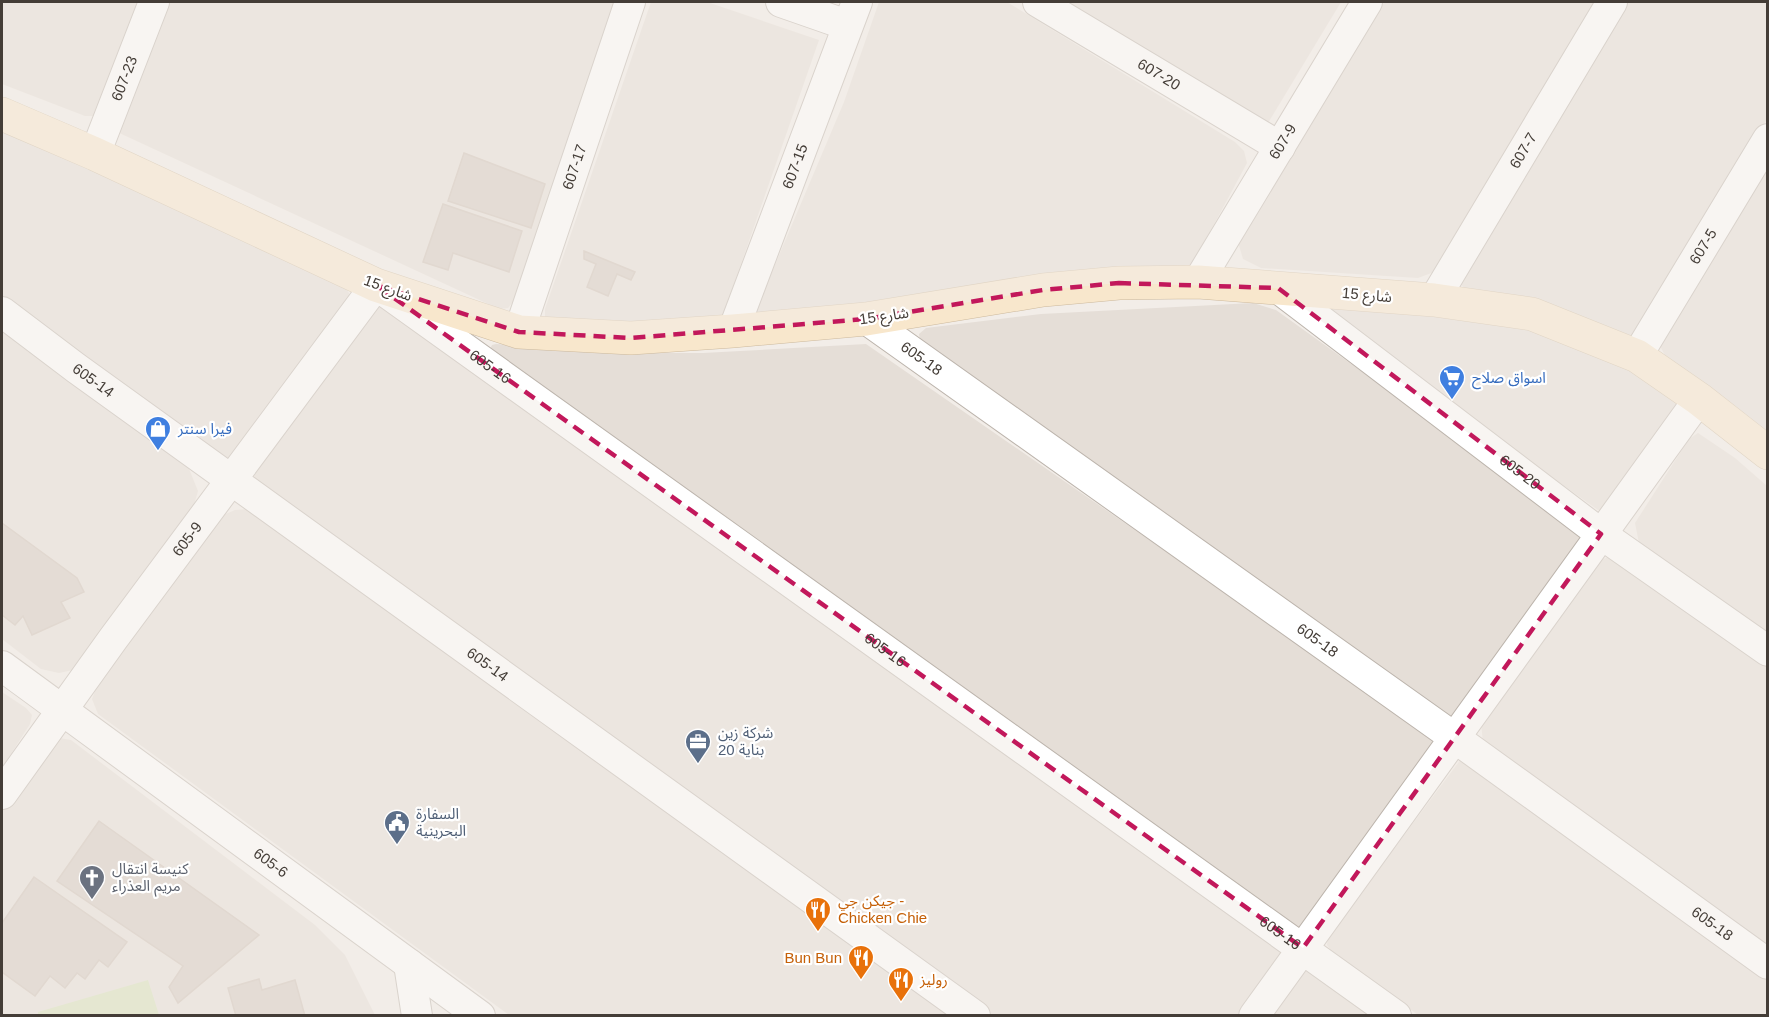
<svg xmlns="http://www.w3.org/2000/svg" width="1769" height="1017" font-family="Helvetica,'Noto Sans Arabic',sans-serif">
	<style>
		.residential { fill: #e5ded7 }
		.green { fill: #d4e1b6 }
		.building { fill: #d2c8bf; stroke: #ccbeb3; stroke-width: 1.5 }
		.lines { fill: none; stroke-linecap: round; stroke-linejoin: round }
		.street-casing { stroke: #bcb4ac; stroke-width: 32 }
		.secondary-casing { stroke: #ccb99d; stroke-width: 34 }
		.street { stroke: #fff; stroke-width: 30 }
		.secondary { stroke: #f8e7cc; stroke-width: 33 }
		.marked { fill: none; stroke: #c2185b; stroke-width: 4.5; stroke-dasharray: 12 8; stroke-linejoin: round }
		.labels { text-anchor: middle; stroke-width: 4.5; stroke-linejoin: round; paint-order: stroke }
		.street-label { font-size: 15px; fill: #443d37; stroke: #fff }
		.shop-label { font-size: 15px; fill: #366cbe; stroke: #fff; text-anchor: start }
		.service-label { font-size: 15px; fill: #4e5e75; stroke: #fff; text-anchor: start }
		.worship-label { font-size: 15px; fill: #5b616d; stroke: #fff; text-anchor: start }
		.food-label { font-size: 15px; fill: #c56008; stroke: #fff; text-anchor: start }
	</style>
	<rect width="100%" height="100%" fill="#f2ede8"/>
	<g class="residential">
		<polygon points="2,2 143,2 96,116 85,116 2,84"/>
		<polygon points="168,2 617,2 516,298 508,308 499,309 115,131"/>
		<polygon points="651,2 707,2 819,40 724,313 720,320 714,322 551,322 545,317 545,309"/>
		<polygon points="879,2 1007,2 1235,142 1244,151 1247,163 1190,269 1076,273 768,316 755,312 844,102"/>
		<polygon points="1064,2 1341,2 1268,123"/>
		<polygon points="1384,2 1595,2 1434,272 1418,278 1261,268 1243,259 1238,242"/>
		<polygon points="1621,2 1767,2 1767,119 1638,335 1633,336 1465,289 1456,279"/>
		<polygon points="2,131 330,275 342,283 349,293 348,304 231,459 222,457 2,299"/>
		<polygon points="1767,167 1767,440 1666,357 1660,346"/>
		<polygon points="1253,303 1276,310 1584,531 1588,539 1450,719 920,341 919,334 926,328 1041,314"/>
		<polygon points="383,304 1285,949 1248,1015 993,1015 267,490 257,482 252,472 372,307"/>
		<polygon points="1329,305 1514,322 1630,367 1680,400 1606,509 1598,510 1332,320"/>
		<polygon points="2,328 187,464 198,491 194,505 79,663 73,670 59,673 41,669 2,639"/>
		<polygon points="496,344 639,353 703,353 866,344 1427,732 1433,741 1432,753 1299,929 490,349 492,345"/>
		<polygon points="1698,433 1735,458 1767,486 1767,637 1639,543 1635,523 1689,439"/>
		<polygon points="249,509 952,1015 509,1015 98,714 92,699 97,686 221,516 235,510"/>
		<polygon points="1608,557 1619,561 1767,667 1767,953 1483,743 1481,722 1601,560"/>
		<polygon points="2,692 26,708 32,715 30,724 2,768"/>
		<polygon points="59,738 71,740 315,925 345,955 375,1015 2,1016 2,810 47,746"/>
		<polygon points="1461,759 1767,977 1767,1015 1418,1015 1332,952 1327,945 1328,937"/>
		<polygon points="1313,970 1383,1016 1269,1016 1303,972"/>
	</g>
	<polygon class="green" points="148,980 159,1015 38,1015 38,1012"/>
	<g class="building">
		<polygon points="464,153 545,184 531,228 448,201"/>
		<polygon points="443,204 522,231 509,272 453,253 448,270 423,262"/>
		<polygon points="584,251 635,272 631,280 617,274 608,296 587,287 596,264 584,259"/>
		<polygon points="2,523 77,578 84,592 61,602 70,618 32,635 23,616 15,625 2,615"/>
		<polygon points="99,821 259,935 178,1003 169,987 183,966 57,881"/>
		<polygon points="34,877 127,942 108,967 99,960 85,979 77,973 65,988 50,976 35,996 2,972 2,923"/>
		<polygon points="259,979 262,990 295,980 305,1016 236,1016 228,988"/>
	</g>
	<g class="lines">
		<defs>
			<g id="street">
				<polyline points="781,2 847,25"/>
				<path id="s1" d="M1038,2L1280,147"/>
				<path id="s2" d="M95,154L154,2"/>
				<path id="s3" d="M1198,282L1367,2"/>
				<path id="s4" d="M1278,288L1601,534L1768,651"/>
				<path id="s5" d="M1434,300L1612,2"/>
				<path id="s6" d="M2,312L76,368L975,1016"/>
				<path id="s7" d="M866,319L1455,738L1768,964"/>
				<path id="s8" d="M733,331L857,2"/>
				<path id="s9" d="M519,332L630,2"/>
				<path id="s10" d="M1637,356L1768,139"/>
				<path id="s11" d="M2,666L480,1016"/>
				<path id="s12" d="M2,794L113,639L376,285L1396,1016"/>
				<polyline points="409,964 417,1016"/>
				<polyline points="1254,1016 1699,399"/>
			</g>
			<polyline id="secondary" points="2,114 95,154 376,285 519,332 631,338 733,331 866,319 1043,290 1119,283 1198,282 1434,300 1532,314 1637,356 1699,399 1768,453"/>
		</defs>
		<use href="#street" class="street-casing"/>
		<use href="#secondary" class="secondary-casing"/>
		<use href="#street" class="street"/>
		<use href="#secondary" class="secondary"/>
	</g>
	<path d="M0 0H1769V1017H0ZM1119,283L1278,288L1601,534L1303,948L376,285L519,332L631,338L866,319L1043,290Z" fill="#f2ede8" fill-opacity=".55" fill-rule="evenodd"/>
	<path class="marked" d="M1119,283L1278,288L1601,534L1303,948L376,285L519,332L631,338L866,319L1043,290Z"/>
	<defs>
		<symbol id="supermarket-pin" viewBox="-11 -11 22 30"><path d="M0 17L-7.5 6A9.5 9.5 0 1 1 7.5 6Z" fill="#3f7fe0" stroke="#fff"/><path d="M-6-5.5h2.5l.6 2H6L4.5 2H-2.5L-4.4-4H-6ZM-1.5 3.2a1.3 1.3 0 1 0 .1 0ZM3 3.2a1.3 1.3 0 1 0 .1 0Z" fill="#fff"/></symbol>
		<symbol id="shop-pin" viewBox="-11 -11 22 30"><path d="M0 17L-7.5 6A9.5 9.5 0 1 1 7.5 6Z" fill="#3f7fe0" stroke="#fff"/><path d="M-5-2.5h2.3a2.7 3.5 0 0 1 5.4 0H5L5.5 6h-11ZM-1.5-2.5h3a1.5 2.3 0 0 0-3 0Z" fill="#fff"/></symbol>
		<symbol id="office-pin" viewBox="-11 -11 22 30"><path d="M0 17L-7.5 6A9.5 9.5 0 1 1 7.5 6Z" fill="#5c6f8a" stroke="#fff"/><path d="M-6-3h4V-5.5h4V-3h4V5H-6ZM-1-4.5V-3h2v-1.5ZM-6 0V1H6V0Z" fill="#fff"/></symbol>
		<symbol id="civic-pin" viewBox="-11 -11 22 30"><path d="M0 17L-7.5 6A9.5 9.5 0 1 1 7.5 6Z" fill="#5c6f8a" stroke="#fff"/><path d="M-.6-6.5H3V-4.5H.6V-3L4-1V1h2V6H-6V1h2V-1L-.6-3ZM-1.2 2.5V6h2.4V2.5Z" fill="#fff"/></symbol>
		<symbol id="church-pin" viewBox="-11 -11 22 30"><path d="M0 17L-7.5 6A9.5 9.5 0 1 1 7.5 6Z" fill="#6b7280" stroke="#fff"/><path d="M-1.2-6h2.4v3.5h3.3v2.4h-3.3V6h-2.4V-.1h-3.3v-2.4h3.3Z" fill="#fff"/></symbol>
		<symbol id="restaurant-pin" viewBox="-11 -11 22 30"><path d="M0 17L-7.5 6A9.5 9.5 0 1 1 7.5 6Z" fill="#e8710a" stroke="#fff"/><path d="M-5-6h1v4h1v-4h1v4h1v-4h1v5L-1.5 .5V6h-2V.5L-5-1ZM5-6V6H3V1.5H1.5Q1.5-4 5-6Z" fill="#fff"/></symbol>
	</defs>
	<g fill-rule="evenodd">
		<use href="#supermarket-pin" x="1437" y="363" width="30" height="40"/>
		<use href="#shop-pin" x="143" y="414" width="30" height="40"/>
		<use href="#office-pin" x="683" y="727" width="30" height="40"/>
		<use href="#civic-pin" x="382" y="808" width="30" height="40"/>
		<use href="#church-pin" x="77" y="863" width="30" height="40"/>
		<use href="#restaurant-pin" x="803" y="895" width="30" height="40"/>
		<use href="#restaurant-pin" x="846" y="943" width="30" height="40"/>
		<use href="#restaurant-pin" x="886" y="965" width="30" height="40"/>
	</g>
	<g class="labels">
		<g class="street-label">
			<text dy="5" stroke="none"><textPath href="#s1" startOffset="141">607-20</textPath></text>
			<text dy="5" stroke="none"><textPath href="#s2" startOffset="81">607-23</textPath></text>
			<text dy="5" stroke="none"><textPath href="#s3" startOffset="164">607-9</textPath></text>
			<text dy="5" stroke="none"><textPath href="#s5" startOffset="174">607-7</textPath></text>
			<text dy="5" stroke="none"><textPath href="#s8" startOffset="176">607-15</textPath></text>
			<text dy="5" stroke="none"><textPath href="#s9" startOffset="174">607-17</textPath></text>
			<text dy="5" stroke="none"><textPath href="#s10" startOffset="128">607-5</textPath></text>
			<text transform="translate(388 288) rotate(20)" y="5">شارع 15</text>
			<text transform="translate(1367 295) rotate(5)" y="5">شارع 15</text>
			<text transform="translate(884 316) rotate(-8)" y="5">شارع 15</text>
			<text dy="5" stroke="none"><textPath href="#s7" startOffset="68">605-18</textPath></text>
			<text dy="5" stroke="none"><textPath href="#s12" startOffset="772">605-16</textPath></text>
			<text dy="5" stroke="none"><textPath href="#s6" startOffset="114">605-14</textPath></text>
			<text dy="5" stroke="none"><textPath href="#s4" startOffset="304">605-20</textPath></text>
			<text dy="5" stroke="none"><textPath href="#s12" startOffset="315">605-9</textPath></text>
			<text dy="5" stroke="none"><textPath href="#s7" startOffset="554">605-18</textPath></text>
			<text dy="5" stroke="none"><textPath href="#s12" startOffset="1258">605-16</textPath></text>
			<text dy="5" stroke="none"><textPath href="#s6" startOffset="600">605-14</textPath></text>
			<text dy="5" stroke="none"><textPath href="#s11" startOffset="333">605-6</textPath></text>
			<text dy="5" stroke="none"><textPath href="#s7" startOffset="1040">605-18</textPath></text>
			<text dy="5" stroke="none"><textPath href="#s12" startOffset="1744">605-16</textPath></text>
		</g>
		<g class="shop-label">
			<text x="1472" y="383">اسواق صلاح</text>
			<text x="178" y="434">فيرا سنتر</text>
		</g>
		<g class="service-label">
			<text x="718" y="738">شركة زين<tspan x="718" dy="17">بناية 20</tspan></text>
			<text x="416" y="819">السفارة<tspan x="416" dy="17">البحرينية</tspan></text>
		</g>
		<g class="worship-label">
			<text x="112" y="874">كنيسة انتقال<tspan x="112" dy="17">مريم العذراء</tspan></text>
		</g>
		<g class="food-label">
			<text x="838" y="906">جيكن جي -<tspan x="838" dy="17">Chicken Chie</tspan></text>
			<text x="842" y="963" text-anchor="end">Bun Bun</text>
			<text x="920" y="985">روليز</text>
		</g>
	</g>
	<rect width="1769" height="1017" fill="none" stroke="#443d37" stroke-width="6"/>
</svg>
